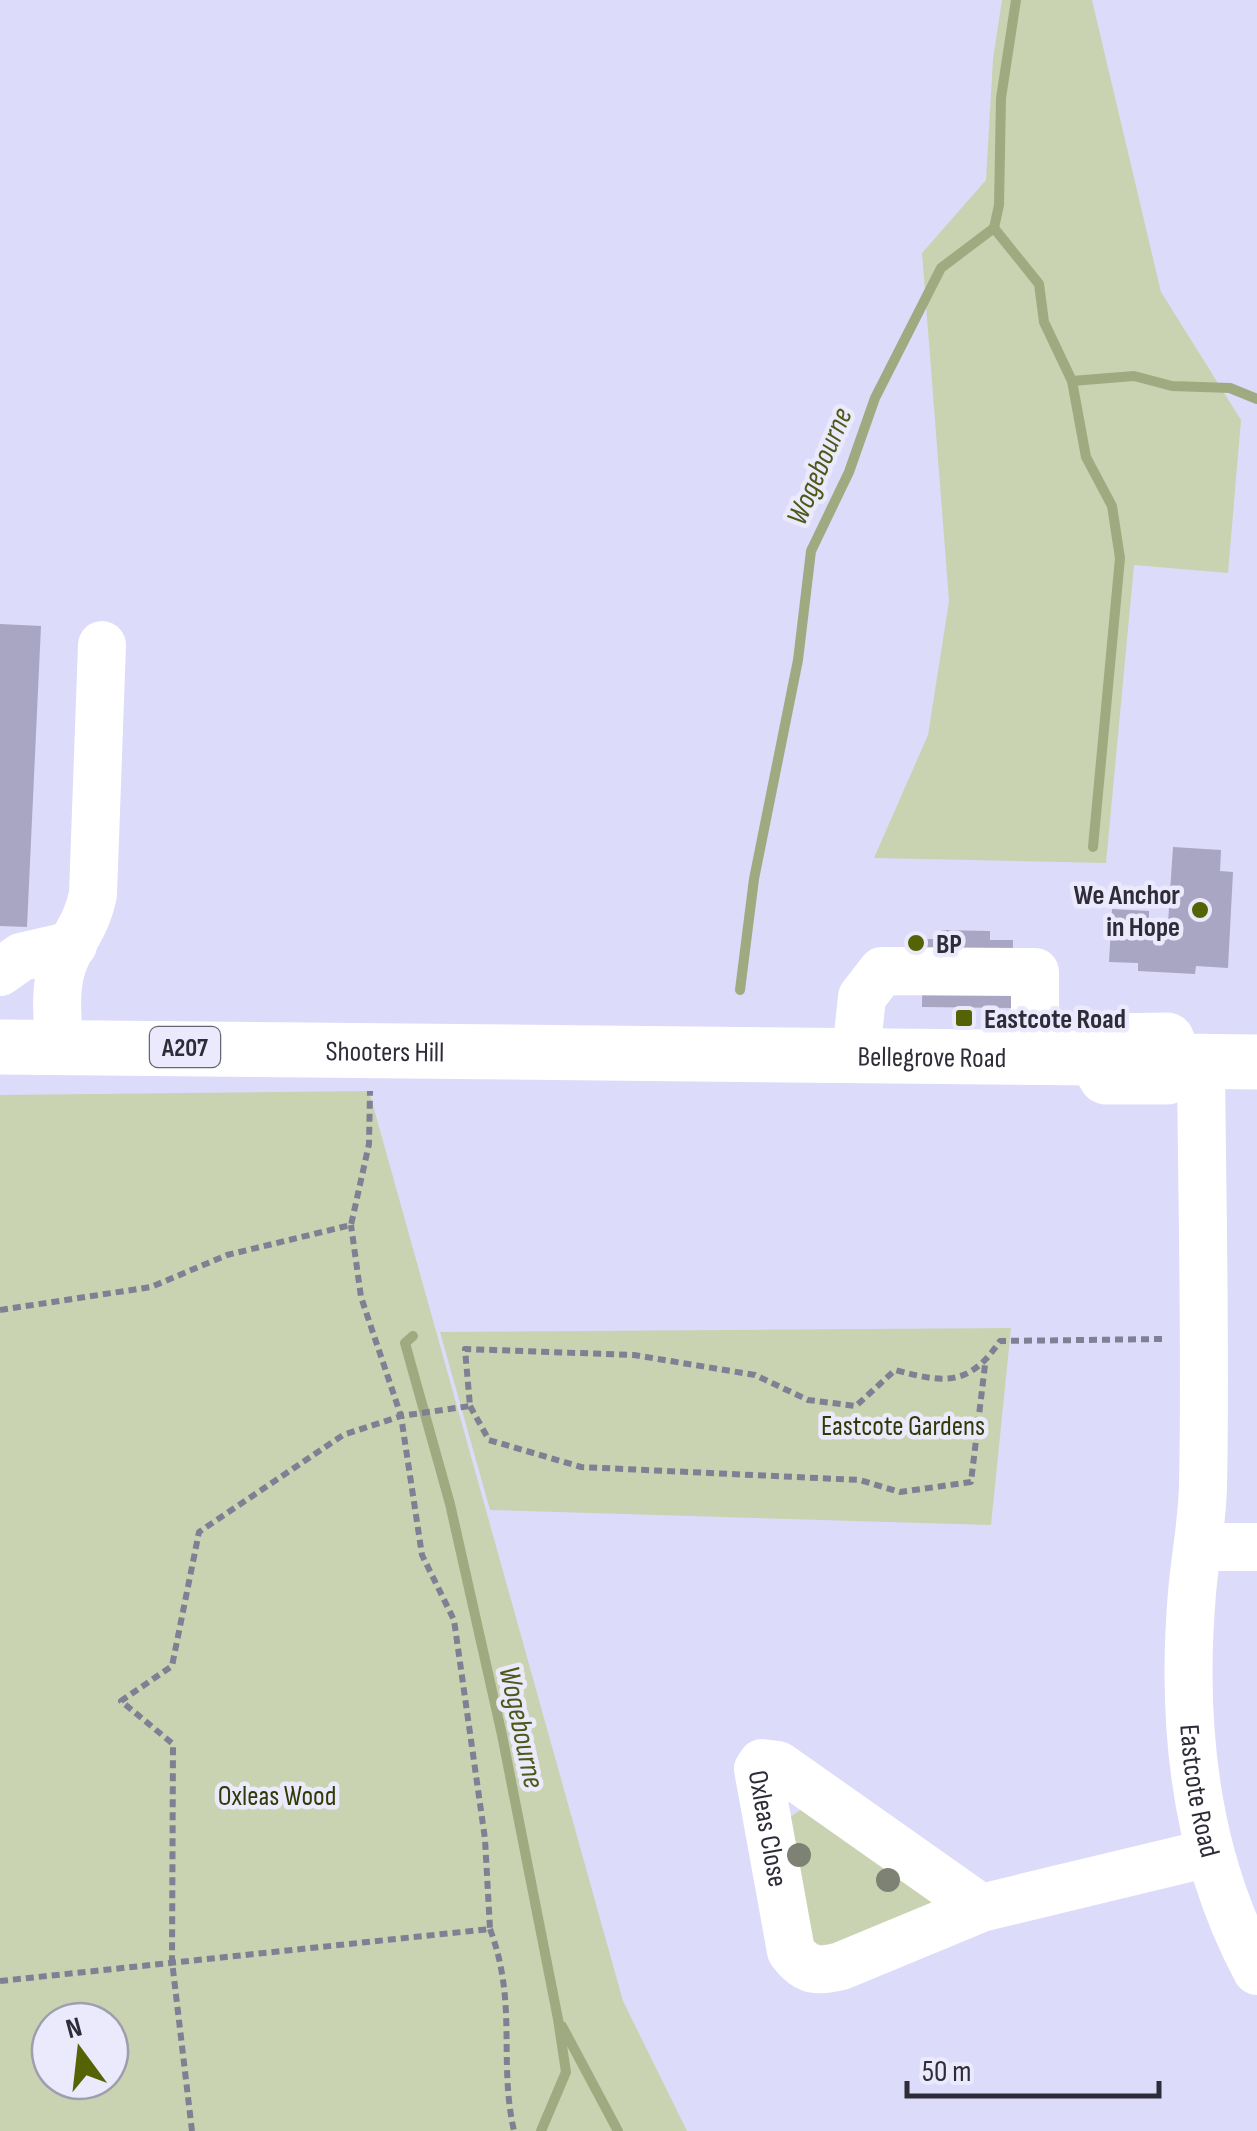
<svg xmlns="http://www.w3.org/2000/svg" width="1257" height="2131" font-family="'Sofia Sans Condensed',sans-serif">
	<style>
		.green { fill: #cad3b1; fill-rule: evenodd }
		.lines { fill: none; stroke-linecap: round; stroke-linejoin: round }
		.stream { stroke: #a0aa81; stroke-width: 10 }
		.building { fill: #a9a6c3 }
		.path { stroke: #817f93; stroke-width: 6; stroke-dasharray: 8 5; stroke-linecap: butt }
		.minor { stroke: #fff; stroke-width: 48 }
		.major { stroke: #fff; stroke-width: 55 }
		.tree { fill: #7e8274 }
		.poi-dot { fill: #556205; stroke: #ebe9fc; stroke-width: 4 }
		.labels { text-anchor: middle; stroke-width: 9; stroke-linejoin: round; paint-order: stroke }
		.shield { fill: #ebe9fc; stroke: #676573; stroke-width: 2.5 }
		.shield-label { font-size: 25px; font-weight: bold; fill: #2e2c38 }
		.poi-label { font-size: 28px; font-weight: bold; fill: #2e2c38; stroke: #ebe9fc; text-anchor: start }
		.street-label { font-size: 28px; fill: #2e2c38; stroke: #ebe9fc }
		.park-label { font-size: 28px; fill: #313906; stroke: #ebe9fc }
		.water-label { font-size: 30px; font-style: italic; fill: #4e5919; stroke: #ebe9fc }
	</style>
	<rect width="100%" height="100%" fill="#dddbfa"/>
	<g class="green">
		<polygon points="1002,0 1092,0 1161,292 1241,420 1228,573 1134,565 1106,863 874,858 928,735 949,601 922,253 986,180 993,59"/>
		<path d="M369,1091L623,2001L687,2131H0V1095ZM50,2021H110V2081H50Z"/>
		<polygon points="1011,1328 991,1525 490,1510 440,1332"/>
		<polygon points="805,1807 951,1906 829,1949 808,1939 787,1819"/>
	</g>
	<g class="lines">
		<g class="stream">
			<polyline points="994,228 1039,284 1044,322 1072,381 1086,457 1112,506 1120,558 1093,847"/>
			<polyline points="1072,381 1134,376 1172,386 1230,388 1257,399"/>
			<polyline points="740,990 754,879 798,660 811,551 849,472 875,398 941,268 994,228 999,205 1001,98 1016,0"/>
			<polyline points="413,1336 405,1343 450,1504 502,1735 558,2019 566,2072 541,2131"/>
			<polyline points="562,2026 618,2131"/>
		</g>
	</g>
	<g class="building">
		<polygon points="0,624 41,626 27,927 0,926"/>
		<polygon points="1173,847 1221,850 1220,871 1233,872 1228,968 1196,966 1195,974 1138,971 1138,963 1109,962 1112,909 1149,911 1149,921 1168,923"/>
		<polygon points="941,930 990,931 990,940 1013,940 1012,1008 922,1007 923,939 941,939"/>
	</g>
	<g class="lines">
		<g class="path">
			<polyline points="0,1310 151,1287 227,1255 351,1225 369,1144 370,1091"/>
			<polyline points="470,1406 489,1440 581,1467 860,1480 900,1492 971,1482 985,1365"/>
			<path d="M490,1929C518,2004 498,2060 514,2131"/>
			<polyline points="0,1981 490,1929 485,1839 454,1620 422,1555 401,1416 361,1297 351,1225"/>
			<path d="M192,2131L172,1961L173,1744L121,1701L172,1666L199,1532L343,1435L401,1416L470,1406L465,1349L634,1355L755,1375L808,1400L856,1406L895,1370C944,1383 969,1387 1000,1341L1164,1339"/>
		</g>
		<g class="minor">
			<polyline points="0,972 21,957 73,945"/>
			<path d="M59,1047C58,1020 54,992 62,967C71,938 86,929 93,894L102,645"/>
			<polyline points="856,1054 862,997 882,971 1035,972 1035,1058"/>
			<path id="s1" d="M1201,1060C1202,1203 1206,1345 1203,1487C1202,1523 1195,1558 1192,1593C1181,1722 1195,1856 1257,1971"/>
			<polyline points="1198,1547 1257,1547"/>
			<path id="s2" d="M981,1908L778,1765L762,1763L758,1769L791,1951C806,1972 818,1972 841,1966L981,1908L1209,1853"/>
		</g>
		<g class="major">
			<polygon points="1167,1040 1175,1061 1167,1077 1106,1077 1095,1058 1106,1041"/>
			<path id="s3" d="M0,1047L1095,1058"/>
			<polyline points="1175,1061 1257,1062"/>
		</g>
	</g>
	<g class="tree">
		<circle cx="799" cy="1855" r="12"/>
		<circle cx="888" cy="1880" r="12"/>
	</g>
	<g class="poi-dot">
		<circle cx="1200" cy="910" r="10"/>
		<circle cx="916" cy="943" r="10"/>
		<rect x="954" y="1008" width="20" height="20" rx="5"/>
	</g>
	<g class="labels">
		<rect class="shield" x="150" y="1027" width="70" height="40" rx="8"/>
		<g class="shield-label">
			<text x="185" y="1056">A207</text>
		</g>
		<g class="poi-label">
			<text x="1180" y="904" text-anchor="end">We Anchor<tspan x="1180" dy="32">in Hope</tspan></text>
			<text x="936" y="953">BP</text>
			<text x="984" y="1028">Eastcote Road</text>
		</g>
		<g class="street-label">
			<text dy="10" stroke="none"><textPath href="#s3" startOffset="385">Shooters Hill</textPath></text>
			<text dy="10" stroke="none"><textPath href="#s3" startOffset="932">Bellegrove Road</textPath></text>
			<text dy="10" stroke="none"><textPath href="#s1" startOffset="732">Eastcote Road</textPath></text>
			<text dy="10" stroke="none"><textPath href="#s2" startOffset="332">Oxleas Close</textPath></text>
		</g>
		<g class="park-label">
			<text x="903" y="1435">Eastcote Gardens</text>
			<text x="277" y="1805">Oxleas Wood</text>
		</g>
		<g class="water-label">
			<text transform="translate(819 466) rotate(-67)" y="10">Wogebourne</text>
			<text transform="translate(522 1727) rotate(78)" y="10">Wogebourne</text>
		</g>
	</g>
	<g transform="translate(80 2051) rotate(345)"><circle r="48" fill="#ebe9fc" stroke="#9f9dae" stroke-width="2.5"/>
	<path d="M0-8L18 38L0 25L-18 38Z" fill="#556205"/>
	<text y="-15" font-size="28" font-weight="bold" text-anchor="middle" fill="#2e2c38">N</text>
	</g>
	<path d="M907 2081v15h252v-15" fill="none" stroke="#2e2c38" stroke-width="5"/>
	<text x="922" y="2081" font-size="30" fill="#2e2c38" stroke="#ebe9fc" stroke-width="8" paint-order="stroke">50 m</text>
</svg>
